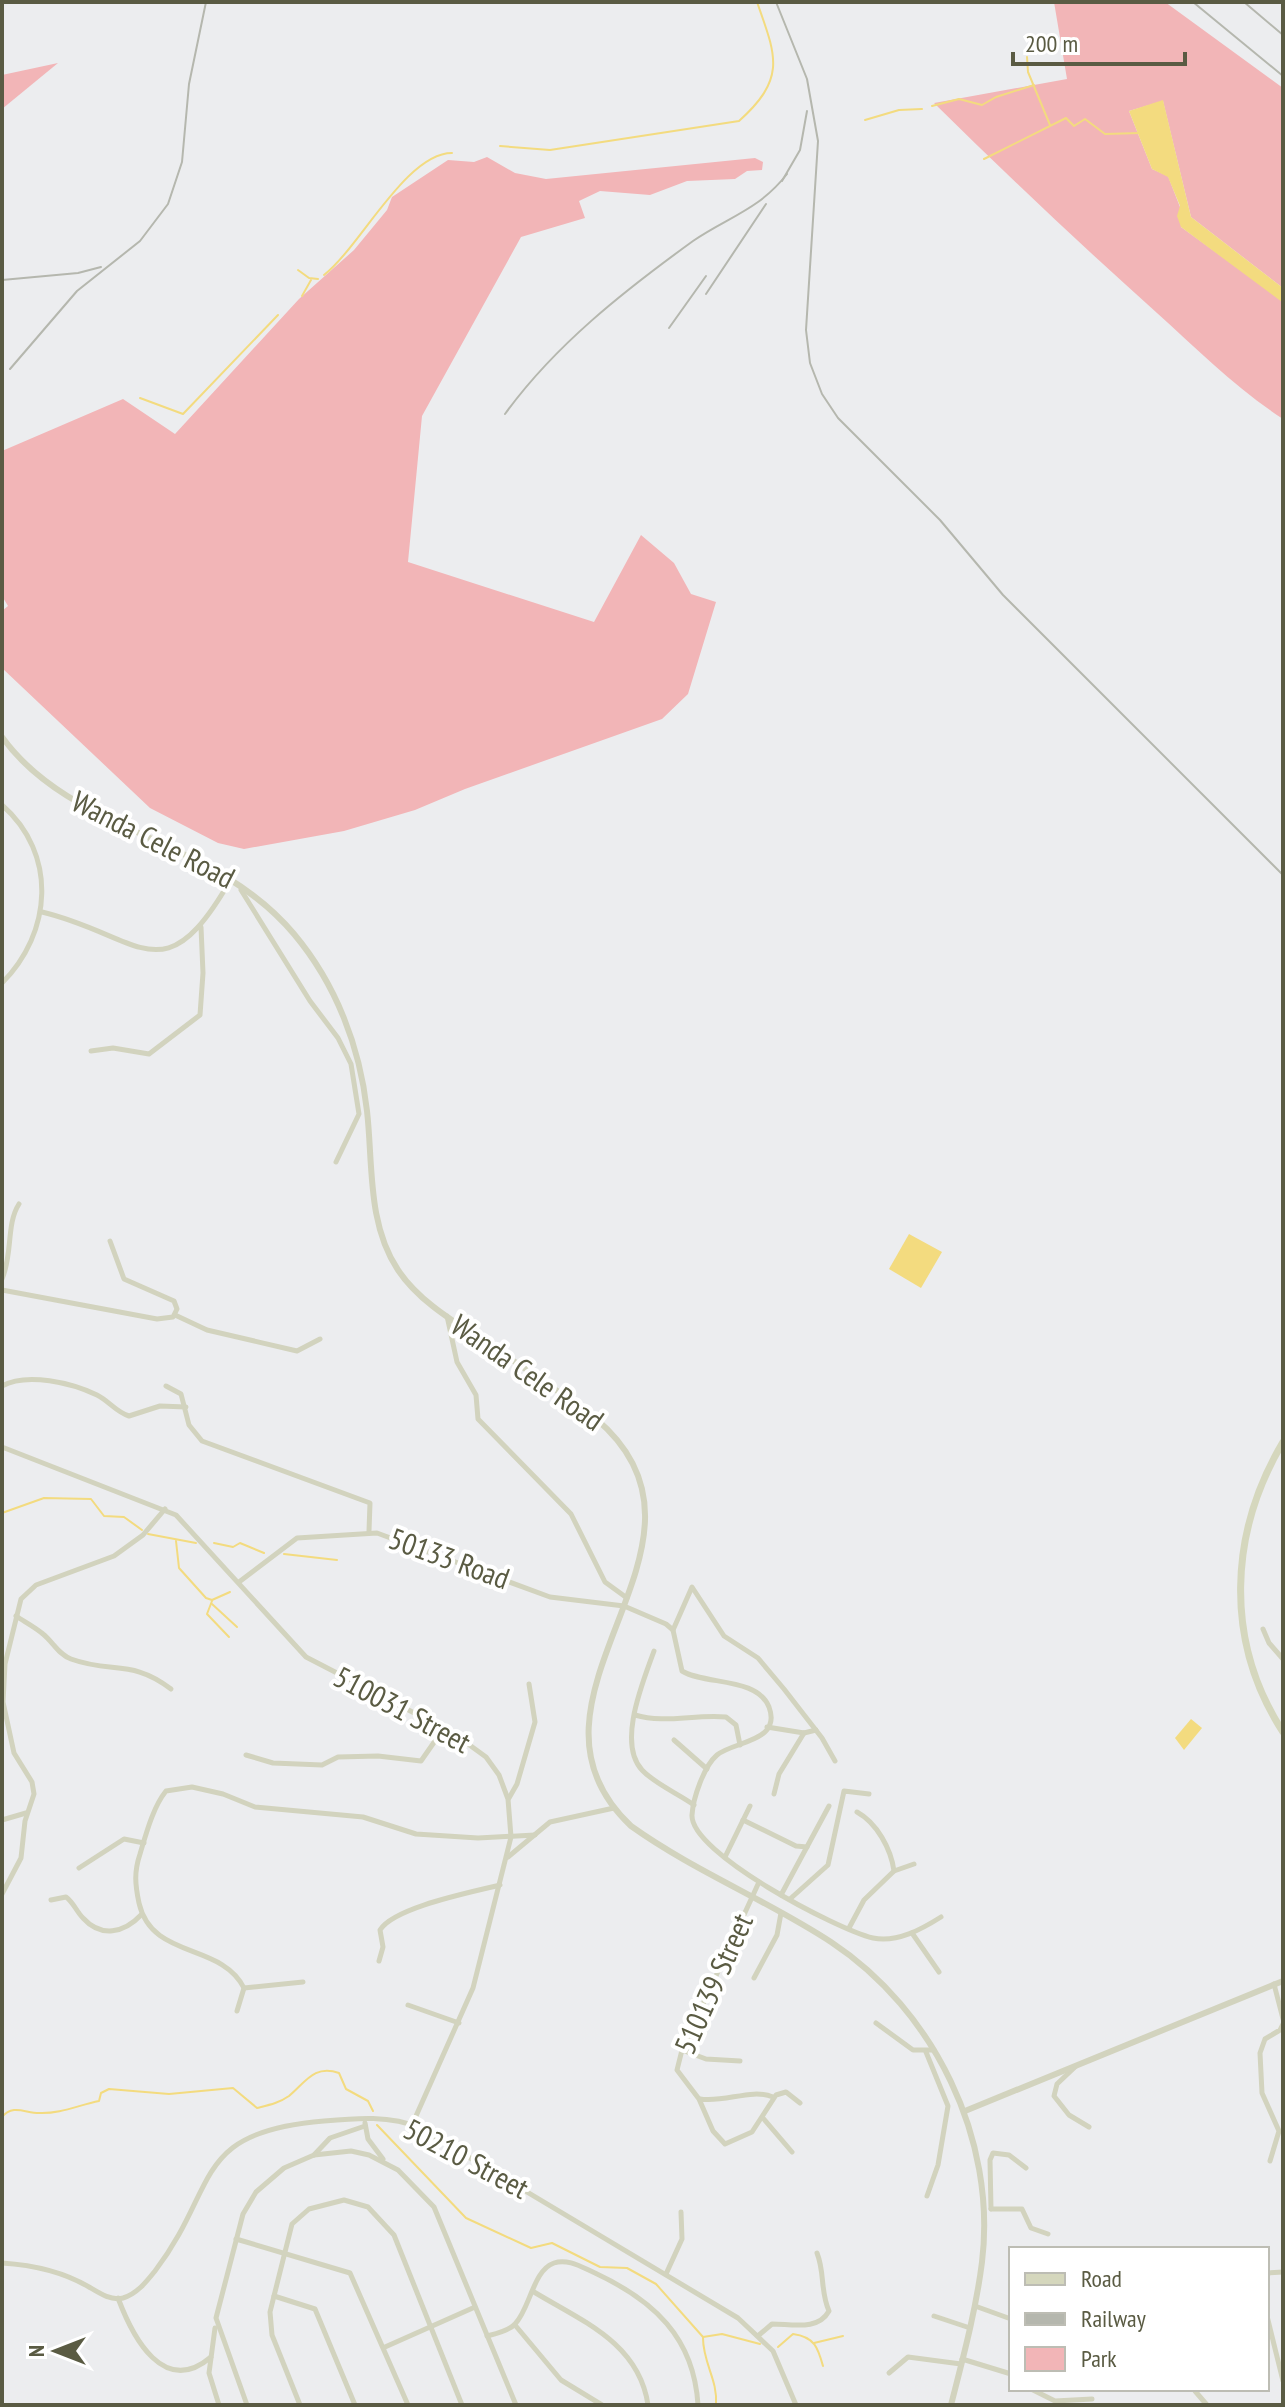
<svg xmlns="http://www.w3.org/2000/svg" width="1285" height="2407" font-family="'PT Sans Narrow',sans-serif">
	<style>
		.green { fill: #f2b5b7 }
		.water { fill: #f3db7f }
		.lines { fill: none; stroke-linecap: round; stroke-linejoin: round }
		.stream { stroke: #f3db7f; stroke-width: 2 }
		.minor { stroke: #d2d3be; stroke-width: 5 }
		.tertiary { stroke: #d2d3be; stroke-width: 6 }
		.secondary { stroke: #d5d7bd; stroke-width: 7 }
		.rail { stroke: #b5b7ae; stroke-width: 2 }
		.labels { text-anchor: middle; stroke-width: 8; stroke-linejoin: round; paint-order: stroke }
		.street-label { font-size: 30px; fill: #5a5b43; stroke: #fff }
	</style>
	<rect width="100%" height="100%" fill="#ecedef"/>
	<g class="green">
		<path d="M1054,2H1165L1283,88V288L1191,217L1163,101L1129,111L1152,169L1168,176L1180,207L1181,227L1283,301V419C1237,389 1198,350 1157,313C1081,245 1007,175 934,103L1067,79Z"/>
		<polygon points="58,63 2,109 2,75"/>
		<polygon points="487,157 515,173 546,179 755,158 763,162 762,170 747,171 735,179 687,181 650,195 600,191 579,201 585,218 521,237 422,416 408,562 594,622 641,535 674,563 691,594 716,602 688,694 662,719 465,789 415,810 344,831 244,849 218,843 150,808 2,668 2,611 8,606 2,596 2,451 123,399 175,434 299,299 354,250 387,210 392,197 448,160 474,162"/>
	</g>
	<g class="water">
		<polygon points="1163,100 1191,217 1283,288 1282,302 1181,227 1177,216 1180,206 1168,177 1152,169 1129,111"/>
		<polygon points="909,1234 942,1252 921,1288 889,1269"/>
		<polygon points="1191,1719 1202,1728 1184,1750 1175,1738"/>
	</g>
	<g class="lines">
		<g class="stream">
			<polyline points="1027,57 1028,72 1050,125"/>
			<polyline points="932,106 959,99 982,105 996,97 1034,85"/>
			<polyline points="865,120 899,110 922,109"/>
			<path d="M500,146L550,150L739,121C787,78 776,56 757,2"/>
			<polyline points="984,159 1066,118 1074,126 1085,119 1105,134 1140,133"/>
			<polyline points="298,270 309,278 318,279"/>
			<path d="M324,275C360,247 406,153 452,153"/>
			<polyline points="302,296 311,280"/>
			<polyline points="140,398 183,414 278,315"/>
			<polyline points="2,1513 44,1498 91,1499 104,1516 124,1517 142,1530"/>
			<polyline points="148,1534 196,1543"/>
			<polyline points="176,1541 179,1568 206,1598 212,1600 230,1592"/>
			<polyline points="214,1543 233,1547 240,1543 264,1553"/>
			<polyline points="284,1554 337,1560"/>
			<polyline points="212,1601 207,1614 229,1637"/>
			<polyline points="212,1604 237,1627"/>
			<path d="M2,2117C13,2104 25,2113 39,2113C60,2114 79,2105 99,2101L101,2093L109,2089L169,2094L233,2088L257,2108C269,2105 279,2103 289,2096C305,2083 314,2064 339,2073L346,2089L368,2101L373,2111"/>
			<polyline points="377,2125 466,2218 531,2248 552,2243 600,2267 627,2268 656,2284 703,2337 722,2334 760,2344"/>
			<path d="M703,2338C703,2363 718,2380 716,2405"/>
			<polyline points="814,2343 843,2336"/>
			<path d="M778,2347L793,2334C815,2337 818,2348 823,2366"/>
		</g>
		<g class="minor">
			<path d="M2,805C58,854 52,933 2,983"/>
			<polyline points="241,890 310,1001 338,1038 351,1064 359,1114 336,1162"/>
			<path d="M42,912C142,936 163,998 231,879"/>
			<polyline points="91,1051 113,1048 149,1054 200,1015 203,973 201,927"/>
			<path d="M2,1279C13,1254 6,1224 19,1204"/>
			<polyline points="2,1290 157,1319 173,1317 177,1309 174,1301 124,1279 110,1241"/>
			<polyline points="175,1315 207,1330 297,1351 320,1339"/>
			<polyline points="447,1316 457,1362 476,1395 478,1419 571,1514 605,1582 627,1598"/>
			<path d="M2,1386C27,1372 72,1383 97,1395C109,1401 116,1412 129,1416L160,1406L186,1407"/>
			<polyline points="166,1386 181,1394 189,1425 202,1441 370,1503 369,1531"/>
			<polyline points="2,1447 176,1515 306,1657 453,1733 486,1757 499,1775 508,1799 511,1837 473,1988 412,2125"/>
			<path d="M239,1582L297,1538L377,1533L550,1597L624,1606L666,1624L673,1630L682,1671C705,1685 757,1677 769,1707C782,1742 734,1741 717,1755C704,1766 693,1798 692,1815C690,1853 838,1930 873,1938C897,1943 922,1929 941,1917"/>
			<path d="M16,1616C25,1622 35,1627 43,1634C53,1642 58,1654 71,1659C112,1674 132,1659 171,1689"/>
			<polyline points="1263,1629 1269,1643 1283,1659"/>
			<polyline points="673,1630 692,1587 724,1636 758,1658 784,1689 822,1738 835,1761"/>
			<path d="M654,1651C643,1682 617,1743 642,1770C655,1784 679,1794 694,1805"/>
			<path d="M635,1715C664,1724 695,1714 726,1717L736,1725L740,1745"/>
			<polyline points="767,1727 804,1733 816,1730"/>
			<polyline points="674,1740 707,1769"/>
			<polyline points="246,1755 273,1763 322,1765 338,1757 378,1756 421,1761 444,1728"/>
			<polyline points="774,1794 779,1774 804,1733"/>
			<polyline points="509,1798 517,1784 535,1722 529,1684"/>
			<polyline points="2,1820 26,1813"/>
			<polyline points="743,1820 796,1846 807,1847"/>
			<polyline points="508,1857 550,1822 614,1808"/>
			<polyline points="725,1857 750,1806"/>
			<polyline points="79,1868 124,1839 144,1843"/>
			<polyline points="894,1871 914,1864"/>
			<polyline points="759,1882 682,2050 677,2070 699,2099 713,2131 725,2144 752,2132 776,2095 786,2092 800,2103"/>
			<polyline points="2,1894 21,1858 25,1821 34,1794 32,1782 14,1753 3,1702 5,1664 21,1599 36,1585 114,1556 143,1535 165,1509"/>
			<polyline points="781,1895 829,1806"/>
			<polyline points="790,1899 828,1865 844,1791 869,1794"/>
			<path d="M51,1900L66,1897C74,1903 76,1911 83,1918C101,1938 124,1933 141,1915"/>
			<path d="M849,1928L864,1900L894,1871C891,1849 877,1823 857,1812"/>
			<polyline points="912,1933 939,1972"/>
			<path d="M379,1961L383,1947L380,1930C394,1907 473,1892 500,1885"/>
			<polyline points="754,1978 777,1935 781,1913"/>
			<path d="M303,1982L244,1988C221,1942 152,1960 139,1903C135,1884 134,1872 140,1854C146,1834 153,1807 166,1791L192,1787L223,1794L255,1807L363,1817L416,1834L478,1838L535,1835"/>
			<polyline points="1274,1984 1283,2019"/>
			<polyline points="408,2005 459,2023"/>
			<polyline points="237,2011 244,1988"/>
			<polyline points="876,2023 913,2050 934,2050"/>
			<polyline points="682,2050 706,2059 740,2061"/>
			<polyline points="926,2052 948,2106 938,2165 927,2196"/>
			<polyline points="1076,2066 1057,2084 1054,2096 1069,2115 1089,2127"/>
			<path d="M700,2099C725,2103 751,2088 773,2097"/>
			<polyline points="763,2118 792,2152"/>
			<polyline points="365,2123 368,2139 383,2159"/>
			<polyline points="314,2155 330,2138 365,2126"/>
			<polyline points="1270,2161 1279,2131 1262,2093 1260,2053 1265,2039 1280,2030 1283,2024"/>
			<polyline points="991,2209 990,2160 993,2153 1009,2155 1026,2168"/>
			<polyline points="991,2209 1022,2209 1031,2228 1048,2234"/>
			<polyline points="236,2239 350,2273 408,2405"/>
			<path d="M2,2263C33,2265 62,2271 89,2287C99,2293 111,2301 123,2298C137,2294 147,2281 155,2271C220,2186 190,2132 324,2121C356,2118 391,2115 420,2128L738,2318L773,2351L796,2405"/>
			<polyline points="1267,2273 1283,2272"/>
			<polyline points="666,2274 682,2239 681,2212"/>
			<path d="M534,2292C582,2321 639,2343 648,2405"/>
			<polyline points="274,2296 315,2309 355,2405"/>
			<path d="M118,2298C133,2338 164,2397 211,2357"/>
			<polyline points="975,2306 1011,2319"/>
			<polyline points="934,2316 970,2328"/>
			<polyline points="1267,2316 1283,2381"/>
			<polyline points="515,2325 561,2380 602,2405"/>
			<polyline points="215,2328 209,2373 219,2405"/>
			<path d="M759,2335L772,2324C792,2324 818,2331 829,2311C820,2291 825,2273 817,2253"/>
			<path d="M487,2336C495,2334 509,2331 515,2324C530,2309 533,2270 554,2263C568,2258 583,2268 595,2273C653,2300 694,2337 698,2405"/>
			<polyline points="385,2347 475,2307"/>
			<polyline points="962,2359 1011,2374"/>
			<polyline points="889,2373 908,2357 961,2364"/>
			<polyline points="1031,2389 1055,2401 1092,2399"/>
			<polyline points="1195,2391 1207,2405"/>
			<polyline points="247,2405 216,2318 243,2214 256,2192 284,2168 314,2155 351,2151 369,2155 398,2170 434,2207 516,2405"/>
			<polyline points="300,2405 272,2335 270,2312 292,2224 309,2209 344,2200 368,2207 394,2235 462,2405"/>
		</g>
		<g class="tertiary">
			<path d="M2,737C72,834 212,836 294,934C336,984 360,1047 367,1111C373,1163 367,1224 398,1270C420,1303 458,1324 491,1346C526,1369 561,1393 595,1418C746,1544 494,1697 631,1826C694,1871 767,1900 831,1942C934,2010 997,2139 982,2262C976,2310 963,2358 951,2405"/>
			<polyline points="965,2111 1283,1981"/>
		</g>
		<path class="secondary" d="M1283,1442C1229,1533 1224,1641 1283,1732"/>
		<g class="rail">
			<polyline points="776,2 807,79 818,141 806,330 810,363 822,394 838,418 940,520 1003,595 1283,875"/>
			<polyline points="1193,2 1283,76"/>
			<polyline points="1244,2 1283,35"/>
			<polyline points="782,181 800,150 807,111"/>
			<polyline points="2,280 78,273 101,267"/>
			<polyline points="706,294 766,204"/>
			<polyline points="669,328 706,276"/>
			<polyline points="10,369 77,291 140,241 168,204 182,162 189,84 206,2"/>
			<path d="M505,414C555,345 624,291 693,241C728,217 759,210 787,174"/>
		</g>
	</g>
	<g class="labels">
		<g class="street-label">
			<text transform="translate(153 840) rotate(27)" y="10">Wanda Cele Road</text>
			<text transform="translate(527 1373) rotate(35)" y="10">Wanda Cele Road</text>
			<text transform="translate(449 1559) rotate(20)" y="10">50133 Road</text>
			<text transform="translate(402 1710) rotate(28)" y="10">510031 Street</text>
			<text transform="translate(714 1984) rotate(-66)" y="10">510139 Street</text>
			<text transform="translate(466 2159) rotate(28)" y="10">50210 Street</text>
		</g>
	</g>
	<rect width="1285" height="2407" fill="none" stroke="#5a5b43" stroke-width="8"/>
	<rect x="1009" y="2247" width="260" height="144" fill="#ffffff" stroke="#bdbdb4" stroke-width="2"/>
	<rect x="1025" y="2273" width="40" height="12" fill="#d5d7bd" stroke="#bdbdb4" stroke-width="2"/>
	<text x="1081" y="2287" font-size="24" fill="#5a5b43">Road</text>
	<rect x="1025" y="2313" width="40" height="12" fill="#b5b7ae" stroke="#bdbdb4" stroke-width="2"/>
	<text x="1081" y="2327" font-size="24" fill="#5a5b43">Railway</text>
	<rect x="1025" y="2347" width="40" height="24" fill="#f2b5b7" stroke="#bdbdb4" stroke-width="2"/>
	<text x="1081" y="2367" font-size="24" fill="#5a5b43">Park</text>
	<g transform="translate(56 2351) rotate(270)" stroke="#ffffff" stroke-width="6" paint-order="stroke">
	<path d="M0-6L14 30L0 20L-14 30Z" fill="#5a5b43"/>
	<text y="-12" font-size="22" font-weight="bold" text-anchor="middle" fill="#5a5b43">N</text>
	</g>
	<path d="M1013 52v12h172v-12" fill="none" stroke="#5a5b43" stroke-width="4"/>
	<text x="1025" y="52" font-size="24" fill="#5a5b43" stroke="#ffffff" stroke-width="6" paint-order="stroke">200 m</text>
</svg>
